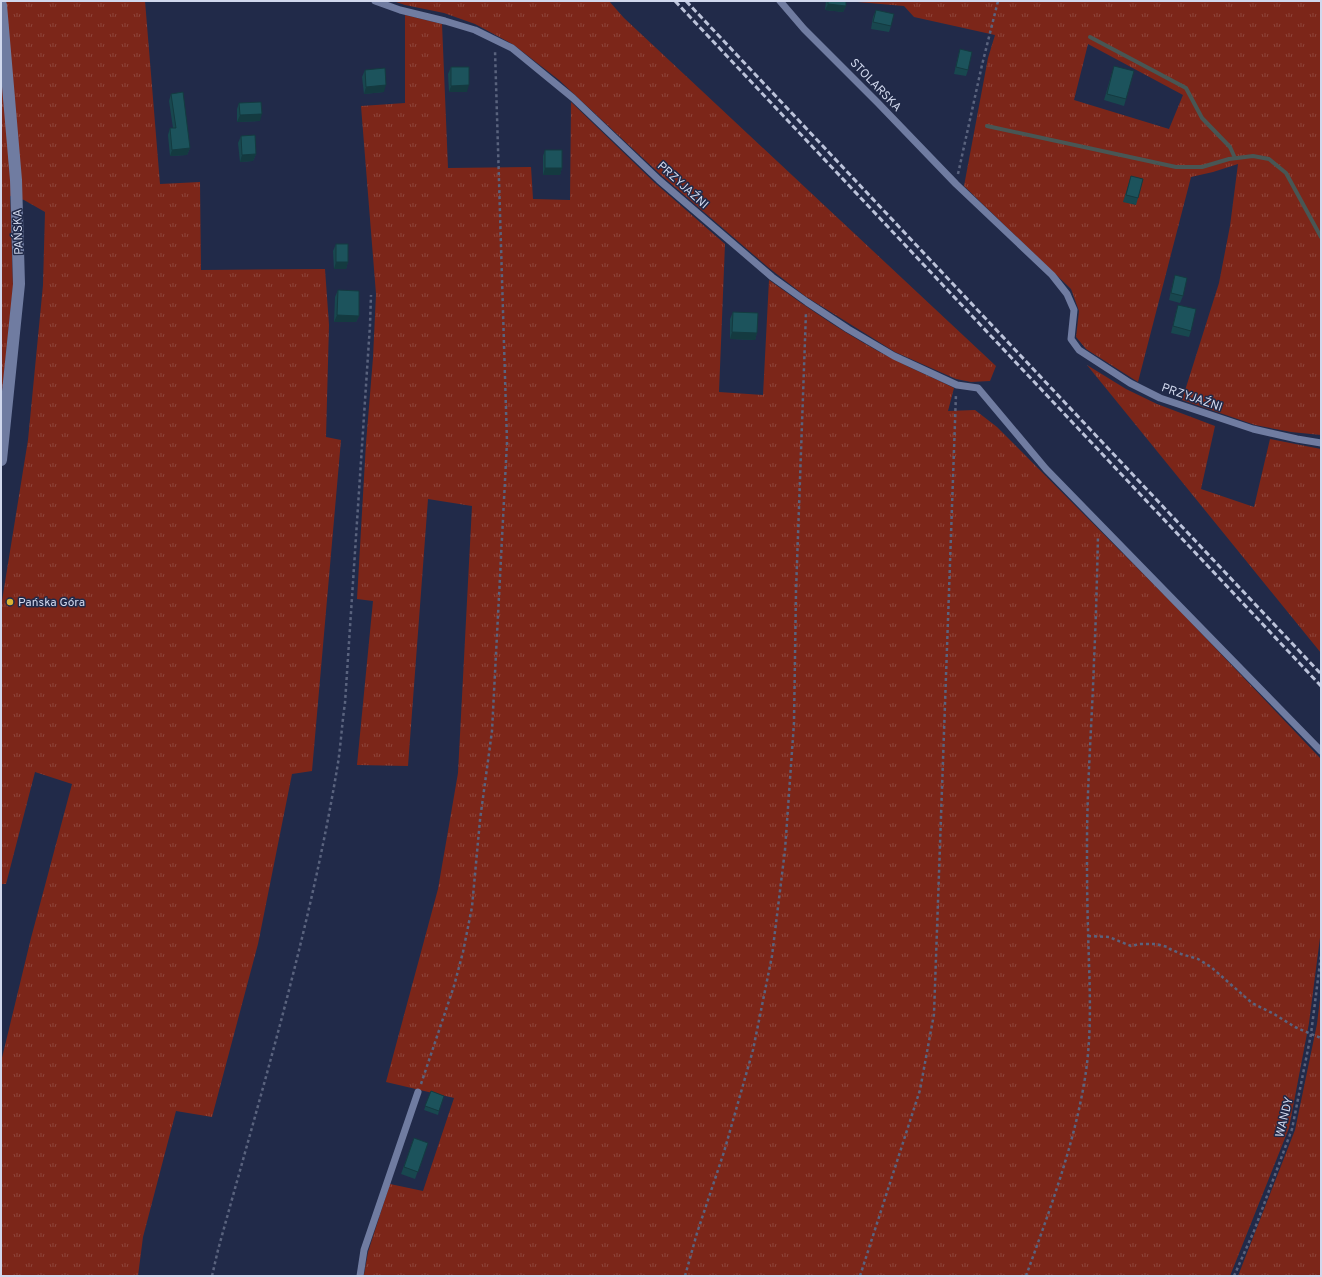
<svg xmlns="http://www.w3.org/2000/svg" width="1322" height="1277" font-family="Overpass,sans-serif">
	<style>
		.grass { fill: url(#grass-tufts); fill-rule: evenodd }
		.lines { fill: none; stroke-linecap: round; stroke-linejoin: round }
		.stream { stroke: #485654; stroke-width: 4 }
		.path { stroke: #5a637e; stroke-width: 2.5; stroke-dasharray: 3 3; stroke-linecap: butt }
		.lane { stroke: #707ca1; stroke-width: 7 }
		.street { stroke: #707ca1; stroke-width: 12 }
		.rail { stroke: #bcc3da; stroke-width: 3; stroke-dasharray: 6 3; stroke-linecap: butt }
		.wall { fill: #18474f }
		.shaded-wall { fill: #143a40 }
		.building { fill: #1c535c; stroke: #143a40 }
		.poi-dot { fill: #d9b334; stroke: #212a49; stroke-width: 1.5 }
		.labels { text-anchor: middle; stroke-width: 3; stroke-linejoin: round; paint-order: stroke }
		.street-label { font-size: 12px; fill: #d1d8ed; stroke: #212a49 }
		.poi-label { font-size: 12px; fill: #d1d8ed; stroke: #212a49; text-anchor: start }
	</style>
	<defs>
		<pattern id="grass-tufts" width="24" height="20" patternUnits="userSpaceOnUse"><rect width="24" height="20" fill="#7c2619"/><path d="M3 7l-1-3M5 7V3M7 7l1-3M15 17l-1-3M17 17v-4M19 17l1-3" fill="none" stroke="#8e453b"/></pattern>
	</defs>
	<rect width="100%" height="100%" fill="#212a49"/>
	<g class="grass">
		<polygon points="1,1 145,1 160,184 200,182 201,270 325,269 329,325 326,437 341,440 312,771 292,774 258,944 212,1117 176,1111 143,1237 138,1276 1,1276 1,1062 31,938 72,784 35,772 6,884 1,884 1,607 28,440 43,285 45,212 24,200 10,196 13,287 1,404"/>
		<polygon points="393,1 609,1 624,18 996,366 990,381 971,382 956,379 895,352 805,296 769,268 662,176 559,80 514,45 475,24 444,13 405,5"/>
		<path d="M846,1H1321V435L1291,432L1255,425L1182,400L1219,283L1230,226L1238,164L1213,172L1191,177L1138,382L1086,349L1076,337L1079,311L1071,289L964,186L988,58L995,35L914,17L904,6ZM1088,44L1183,95L1169,129L1074,100Z"/>
		<path d="M405,15L442,24L448,168L531,167L533,199L570,200L571,102L655,183L725,244L719,392L763,395L769,280C809,309 851,338 895,360C914,370 934,378 954,388L948,411L975,410L997,427L1178,609L1321,759V930L1309,1023L1289,1128L1230,1276H371L364,1275L368,1252L390,1184L423,1191L454,1098L386,1082L438,889L458,773L472,506L428,499L408,766L357,765L373,601L357,599L366,443L373,358L376,294L361,106L405,103Z"/>
		<polygon points="1087,365 1126,389 1157,404 1215,426 1201,489 1254,507 1270,439 1321,449 1321,653"/>
		<polygon points="1321,990 1321,1276 1238,1276 1295,1130 1317,1024"/>
	</g>
	<g class="lines">
		<g class="stream">
			<polyline points="1090,37 1186,88 1202,118 1230,147 1235,158"/>
			<polyline points="987,126 1176,167 1202,167 1229,159 1253,156 1269,159 1286,173 1321,237"/>
		</g>
		<g class="path">
			<polyline points="958,174 982,65 998,1"/>
			<polyline points="1088,936 1109,937 1131,946 1140,944 1156,944 1168,947 1170,949 1181,954 1198,959 1211,967 1252,1003 1274,1014 1295,1027 1311,1034 1321,1038"/>
			<polyline points="421,1084 454,986 463,952 472,907 480,820 492,731 507,442 495,50"/>
			<path d="M212,1276L218,1250C262,1089 311,928 338,763C341,743 342,723 345,703L370,325L371,295"/>
			<polyline points="685,1276 697,1233 724,1152 753,1050 772,956 785,850 794,723 796,591 806,312"/>
			<polyline points="860,1276 920,1090 934,1014 956,394"/>
			<path d="M1026,1276C1049,1212 1074,1146 1085,1078C1093,1028 1089,978 1088,928C1087,900 1087,872 1087,845C1087,783 1092,722 1094,661C1096,619 1097,578 1098,536"/>
			<polyline points="1234,1276 1254,1231 1292,1129 1311,1034 1321,955"/>
		</g>
		<g class="lane">
			<polyline points="375,1 400,10 445,21 475,30 512,48 573,98 659,180 772,277 807,302 848,329 894,356 957,385 978,388 1046,469 1321,751"/>
			<polyline points="780,1 804,29 878,103 956,184 1052,275 1067,294 1074,310 1071,339 1079,350 1130,383 1160,398 1253,429 1297,439 1321,443"/>
			<polyline points="360,1276 364,1250 418,1092"/>
		</g>
		<polyline class="street" points="1,5 16,180 19,284 1,460"/>
		<g class="rail">
			<polyline points="675,1 1321,686"/>
			<polyline points="686,1 1321,674"/>
		</g>
	</g>
	<g class="wall">
		<polygon points="826,1 846,1 846,6 843,12 825,10"/>
		<polygon points="876,10 891,26 889,32 871,29 873,17"/>
		<polygon points="960,49 968,70 966,76 954,74 958,56"/>
		<polygon points="1114,66 1126,99 1124,106 1104,100"/>
		<polygon points="451,67 467,92 449,92 448,74"/>
		<polygon points="365,70 384,92 364,94 362,77"/>
		<polygon points="171,94 190,148 187,155 170,156 168,135 170,128 173,128 169,101"/>
		<polygon points="239,103 260,121 237,122 237,109"/>
		<polygon points="241,136 256,154 253,161 240,162 238,143"/>
		<polygon points="545,150 562,168 560,175 543,175 543,156"/>
		<polygon points="1131,176 1138,198 1136,205 1123,202"/>
		<polygon points="336,244 348,262 346,269 334,269 333,251"/>
		<polygon points="1175,275 1183,296 1180,303 1169,300 1173,282"/>
		<polygon points="338,290 359,316 356,322 334,322 335,297"/>
		<polygon points="1178,305 1191,331 1189,337 1171,333 1176,312"/>
		<polygon points="733,312 757,333 755,340 730,339 730,319"/>
		<polygon points="431,1091 439,1111 438,1115 424,1110"/>
		<polygon points="414,1138 428,1143 415,1179 401,1174"/>
	</g>
	<g class="shaded-wall">
		<polygon points="828,4 846,6 843,12 825,10"/>
		<polygon points="386,85 384,92 364,94 366,87"/>
		<polygon points="469,85 467,92 449,92 451,86"/>
		<polygon points="262,114 260,121 237,122 240,115"/>
		<polygon points="190,148 187,155 170,156 172,150"/>
		<polygon points="256,154 253,161 240,162 242,155"/>
		<polygon points="545,168 562,168 560,175 543,175"/>
		<polygon points="336,262 348,262 346,269 334,269"/>
		<polygon points="337,315 359,316 356,322 334,322"/>
		<polygon points="732,332 757,333 755,340 730,339"/>
	</g>
	<g class="building">
		<polygon points="828,1 846,1 846,6 828,4"/>
		<polygon points="876,10 894,14 891,26 873,22"/>
		<polygon points="960,49 972,52 968,70 956,67"/>
		<polygon points="1114,66 1134,71 1126,99 1107,94"/>
		<polygon points="451,67 469,67 469,85 451,86"/>
		<polygon points="385,68 386,85 366,87 365,70"/>
		<polygon points="183,92 190,148 172,150 170,128 176,128 171,94"/>
		<polygon points="261,102 262,114 240,115 239,103"/>
		<polygon points="255,135 256,154 242,155 241,136"/>
		<rect x="545" y="150" width="17" height="18"/>
		<polygon points="1131,176 1143,179 1138,198 1126,195"/>
		<rect x="336" y="244" width="12" height="18"/>
		<polygon points="1175,275 1187,278 1183,296 1171,293"/>
		<polygon points="338,290 359,291 359,316 337,315"/>
		<polygon points="1178,305 1196,309 1191,331 1173,326"/>
		<polygon points="733,312 758,313 757,333 732,332"/>
		<polygon points="431,1091 444,1096 439,1111 425,1106"/>
		<polygon points="414,1138 428,1143 418,1172 404,1167"/>
	</g>
	<circle class="poi-dot" cx="10" cy="602" r="4"/>
	<g class="labels">
		<g class="street-label">
			<text transform="translate(876 85) rotate(46)" y="4">STOLARSKA</text>
			<text transform="translate(683 185) rotate(42)" y="4">PRZYJAŹNI</text>
			<text transform="translate(18 232) rotate(-92)" y="4">PAŃSKA</text>
			<text transform="translate(1192 397) rotate(19)" y="4">PRZYJAŹNI</text>
			<text transform="translate(1284 1117) rotate(-76)" y="4">WANDY</text>
		</g>
		<g class="poi-label">
			<text x="18" y="606">Pańska Góra</text>
		</g>
	</g>
	<rect width="1322" height="1277" fill="none" stroke="#d1d8ed" stroke-width="4"/>
</svg>
